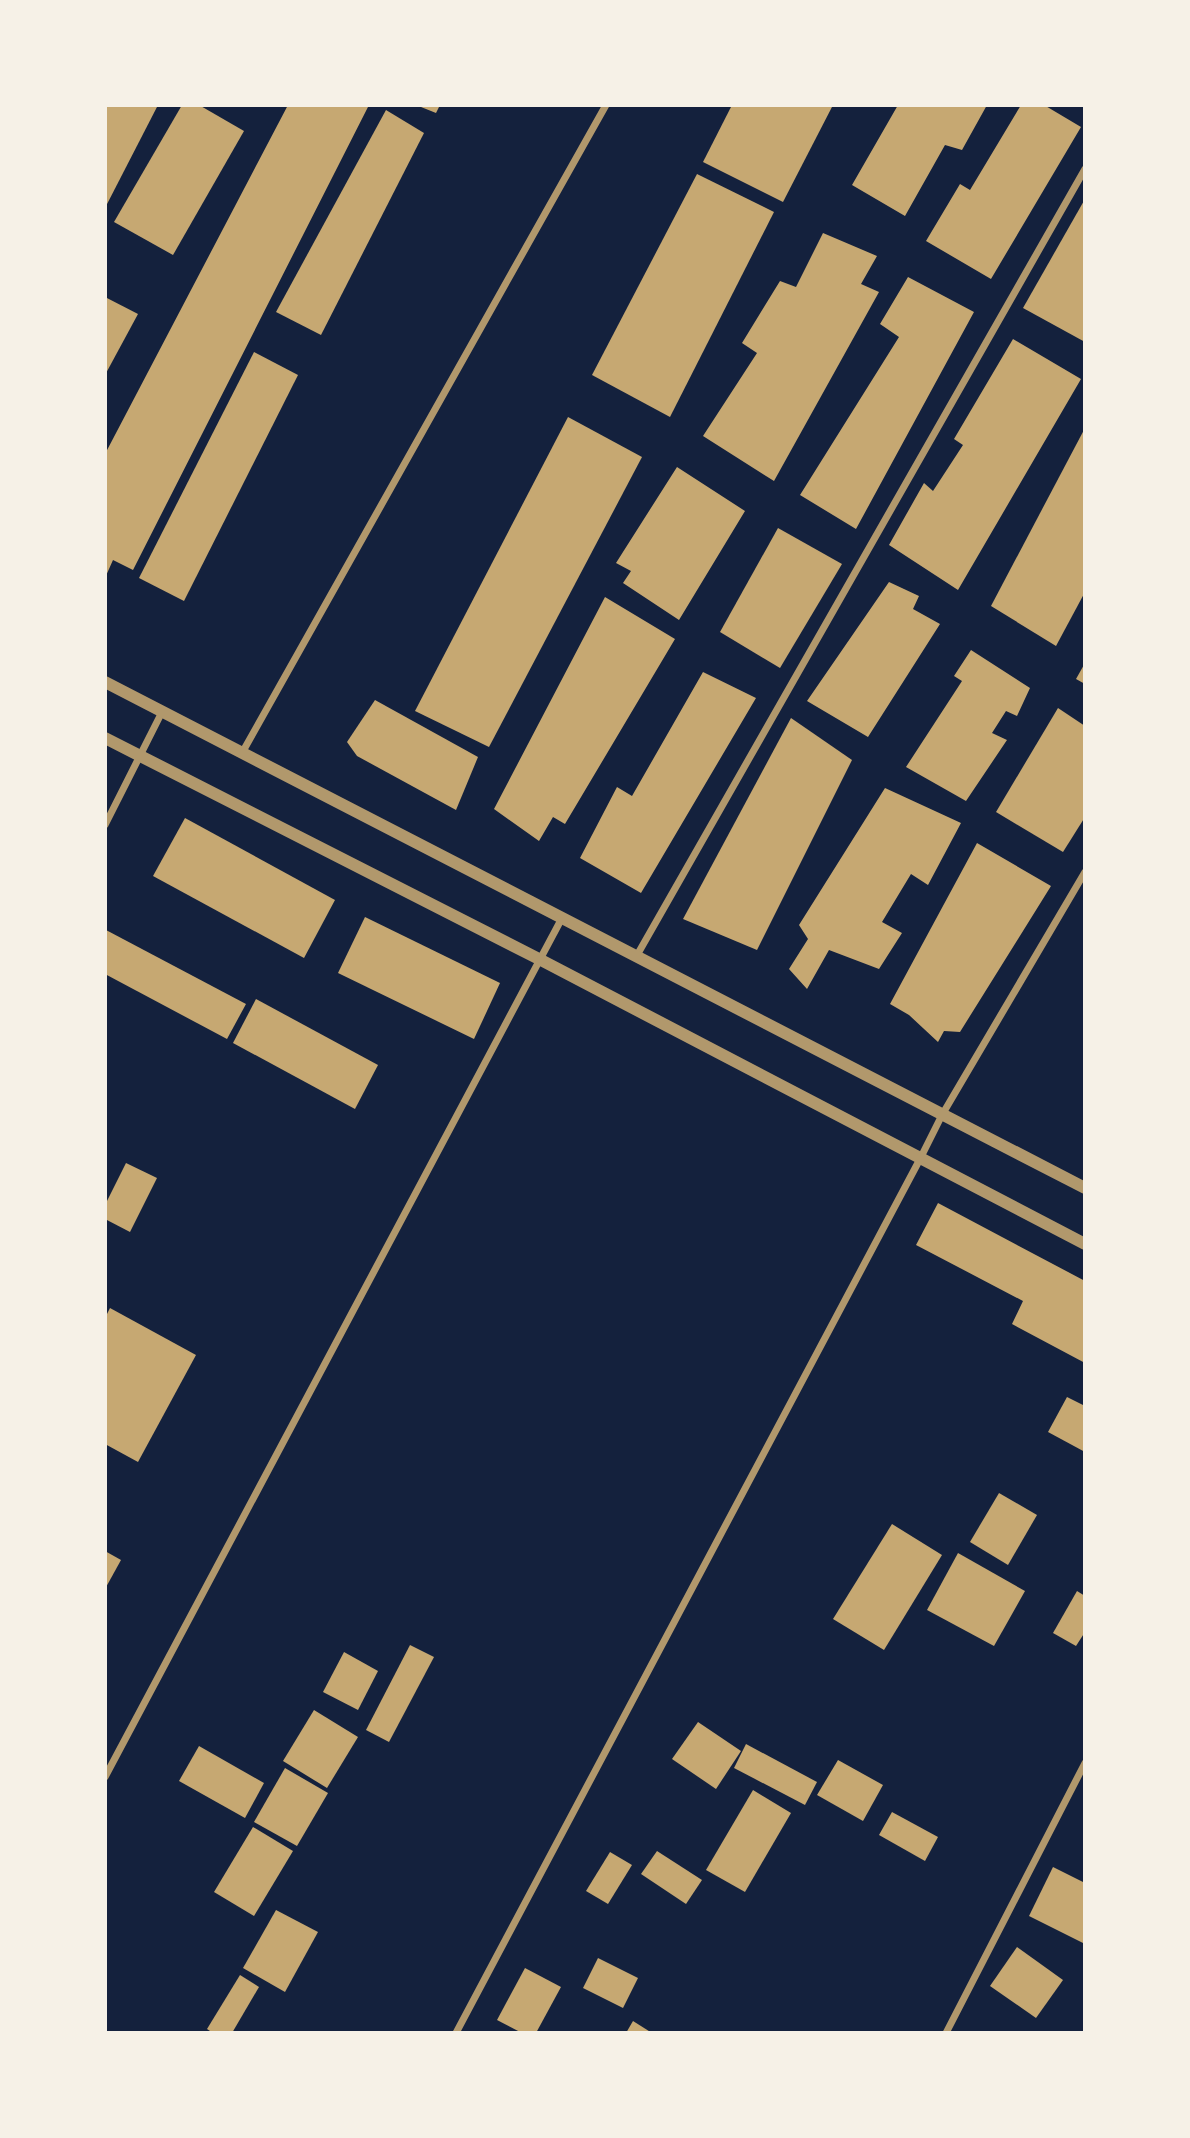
<svg xmlns="http://www.w3.org/2000/svg" width="1190" height="2138" font-family="'Space Grotesk',sans-serif">
	<style>
		.building { fill: #c6a872 }
		.lines { fill: none; stroke-linecap: round; stroke-linejoin: round }
		.minor { stroke: #b1986c; stroke-width: 7 }
		.tertiary { stroke: #b1986c; stroke-width: 12 }
	</style>
	<rect width="100%" height="100%" fill="#14213d"/>
	<g class="building">
		<polygon points="105,105 158,105 105,208"/>
		<polygon points="182,105 199,105 244,131 173,255 114,222"/>
		<polygon points="288,105 369,105 133,570 113,560 105,578 105,454"/>
		<polygon points="416,105 440,105 436,113"/>
		<polygon points="732,105 833,105 783,202 703,162"/>
		<polygon points="898,105 987,105 962,150 945,145 905,216 852,185"/>
		<polygon points="1021,105 1044,105 1081,127 991,279 926,241 960,184 970,190"/>
		<polygon points="386,110 424,133 321,335 276,312"/>
		<polygon points="697,174 774,212 670,417 592,375"/>
		<polygon points="1085,199 1085,342 1023,308"/>
		<polygon points="823,233 877,256 861,284 879,292 774,481 703,436 757,353 742,343 780,281 796,287"/>
		<polygon points="908,277 974,312 856,529 800,495 899,337 880,324"/>
		<polygon points="105,297 138,314 105,375"/>
		<polygon points="1013,339 1081,379 958,590 889,545 924,483 933,491 963,445 954,439"/>
		<polygon points="254,352 298,375 184,601 139,578"/>
		<polygon points="568,417 642,457 489,747 415,711"/>
		<polygon points="1085,428 1085,592 1056,646 991,606"/>
		<polygon points="677,467 745,511 679,620 623,583 631,571 616,563"/>
		<polygon points="778,528 842,564 780,668 720,632"/>
		<polygon points="889,582 919,596 913,609 940,624 868,737 807,701"/>
		<polygon points="605,597 675,639 565,824 553,817 539,841 494,809"/>
		<polygon points="971,650 1030,688 1017,716 1006,711 992,733 1007,740 966,801 906,767 962,681 954,676"/>
		<polygon points="1085,663 1085,684 1076,679"/>
		<polygon points="703,672 756,698 641,893 580,858 617,787 632,796"/>
		<polygon points="375,700 478,757 456,810 357,756 347,742"/>
		<polygon points="1058,708 1085,726 1085,817 1063,852 996,812"/>
		<polygon points="791,718 852,760 757,950 683,919"/>
		<polygon points="885,788 961,823 928,885 911,874 882,922 902,933 879,969 829,950 807,989 789,969 808,939 799,925"/>
		<polygon points="185,818 335,900 304,958 153,876"/>
		<polygon points="977,843 1051,886 960,1032 944,1031 938,1042 909,1015 890,1004"/>
		<polygon points="365,917 500,983 474,1039 338,973"/>
		<polygon points="106,930 246,1004 227,1039 105,974"/>
		<polygon points="256,999 378,1065 355,1109 233,1043"/>
		<polygon points="126,1163 157,1178 130,1232 105,1219 105,1205"/>
		<polygon points="938,1203 1085,1281 1085,1363 1012,1324 1023,1301 916,1245"/>
		<polygon points="110,1308 196,1355 138,1462 105,1444 105,1318"/>
		<polygon points="1067,1397 1085,1406 1085,1452 1048,1432"/>
		<polygon points="999,1493 1037,1515 1008,1565 970,1542"/>
		<polygon points="892,1524 942,1555 884,1650 833,1619"/>
		<polygon points="105,1551 121,1560 105,1589"/>
		<polygon points="958,1553 1025,1591 994,1646 927,1610"/>
		<polygon points="1077,1591 1085,1596 1085,1632 1076,1646 1053,1633"/>
		<polygon points="410,1645 434,1657 389,1742 366,1730"/>
		<polygon points="344,1652 378,1671 358,1710 323,1692"/>
		<polygon points="314,1710 358,1737 327,1788 283,1761"/>
		<polygon points="698,1722 741,1751 716,1789 672,1759"/>
		<polygon points="746,1744 817,1782 805,1805 734,1768"/>
		<polygon points="199,1746 264,1783 245,1818 179,1781"/>
		<polygon points="838,1760 883,1785 863,1821 817,1795"/>
		<polygon points="285,1768 328,1793 297,1846 254,1822"/>
		<polygon points="753,1790 791,1813 745,1892 706,1870"/>
		<polygon points="892,1812 938,1837 925,1861 879,1835"/>
		<polygon points="253,1827 293,1851 254,1916 214,1892"/>
		<polygon points="657,1851 702,1880 686,1904 641,1874"/>
		<polygon points="610,1852 632,1865 608,1904 586,1891"/>
		<polygon points="1053,1867 1085,1883 1085,1944 1029,1916"/>
		<polygon points="276,1910 318,1932 285,1992 243,1968"/>
		<polygon points="1017,1947 1063,1980 1036,2018 990,1986"/>
		<polygon points="598,1958 638,1978 623,2008 583,1988"/>
		<polygon points="525,1968 561,1987 536,2033 522,2033 497,2020"/>
		<polygon points="240,1975 259,1987 232,2033 213,2033 207,2029"/>
		<polygon points="633,2021 652,2033 626,2033"/>
	</g>
	<g class="lines">
		<g class="minor">
			<polyline points="242,753 606,105"/>
			<polyline points="105,825 162,712"/>
			<polyline points="636,957 1085,169"/>
			<polyline points="105,1777 562,918"/>
			<polyline points="456,2033 920,1159 942,1115 1085,872"/>
			<polyline points="946,2033 1085,1763"/>
		</g>
		<g class="tertiary">
			<polyline points="105,682 1085,1188"/>
			<polyline points="105,738 539,959 1085,1244"/>
		</g>
	</g>
	<rect width="1190" height="2138" fill="none" stroke="#f6f1e7" stroke-width="214"/>
</svg>
